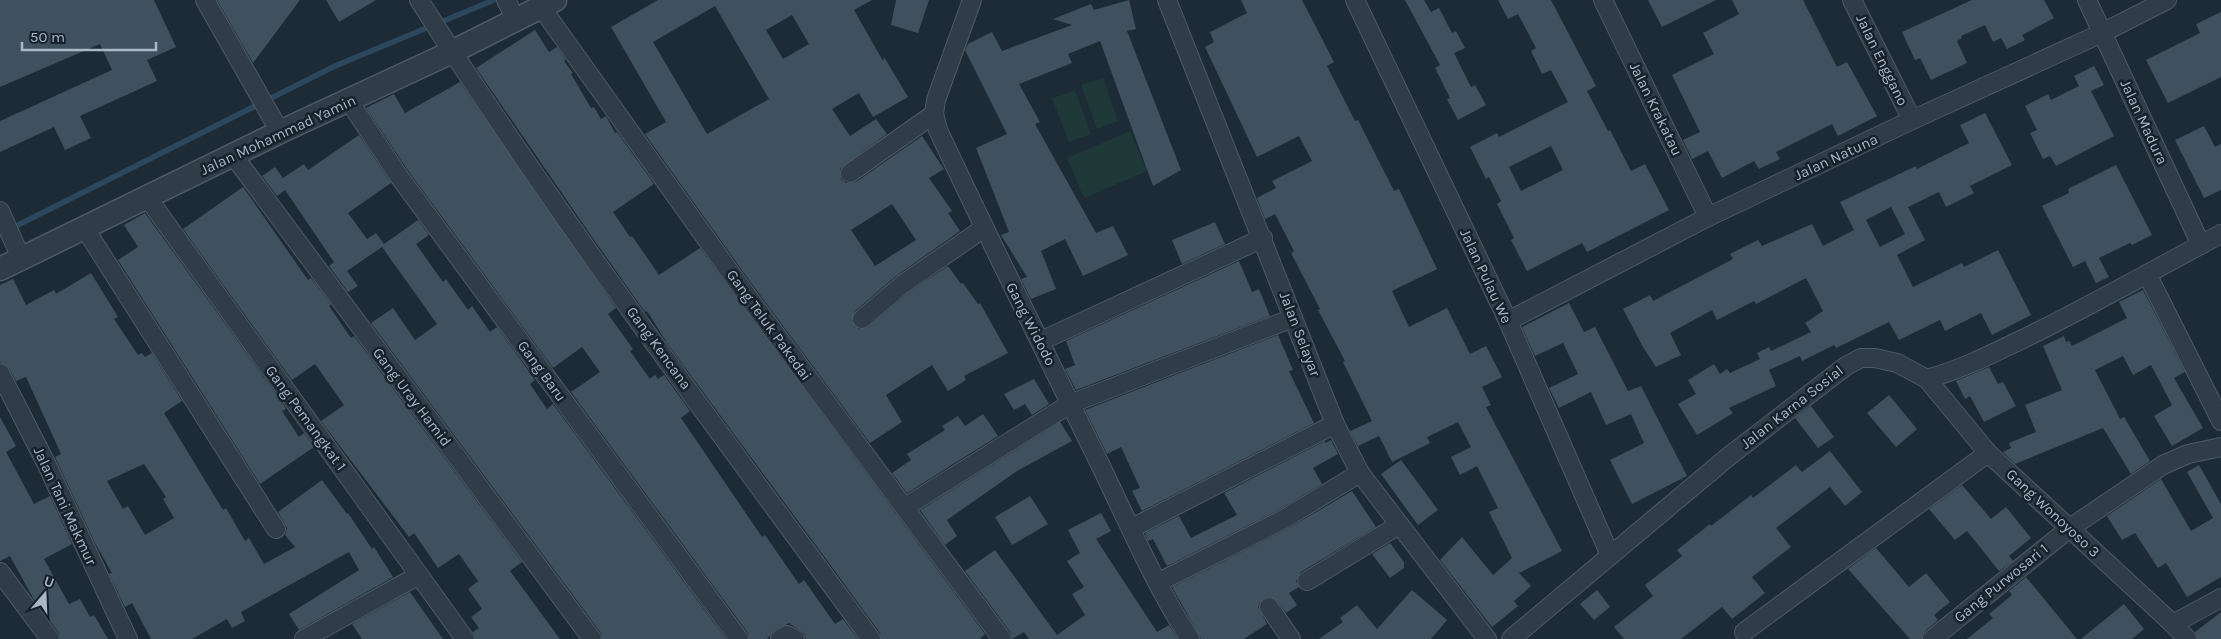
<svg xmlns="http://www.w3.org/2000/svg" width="2221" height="639" font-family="Karla,sans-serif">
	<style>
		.green { fill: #1f3838 }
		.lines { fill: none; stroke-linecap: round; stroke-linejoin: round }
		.stream { stroke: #2c475e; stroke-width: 5.5 }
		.building { fill: #3f505f; fill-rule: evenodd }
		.minor-casing { stroke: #4e5a65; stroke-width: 20 }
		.tertiary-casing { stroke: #4e5a65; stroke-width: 25 }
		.minor { stroke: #303c47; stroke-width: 18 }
		.tertiary { stroke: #303c47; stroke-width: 22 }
		.labels { text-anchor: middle; stroke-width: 5; stroke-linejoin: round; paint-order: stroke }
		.street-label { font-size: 15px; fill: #aab7c5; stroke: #16212b }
	</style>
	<rect width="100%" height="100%" fill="#1d2b37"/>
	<g class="green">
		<polygon points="1103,78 1118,121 1097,129 1081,85"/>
		<polygon points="1075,90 1091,134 1069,142 1052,98"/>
		<polygon points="1130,131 1147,171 1084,198 1067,158"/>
	</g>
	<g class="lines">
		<polyline class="stream" points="0,234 335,66 494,0"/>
	</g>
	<g class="building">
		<polygon points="0,0 154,0 176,47 147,60 157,81 80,116 91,138 65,150 54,127 0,152 0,121 112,70 100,44 0,87"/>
		<polygon points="217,0 300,0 253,63"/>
		<polygon points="326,0 376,0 339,22"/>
		<path d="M658,0H872L854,10L883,61L884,57L908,97L873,117L859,93L832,109L850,136L876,119L887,134L844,165L840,169L841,179L846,183L856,182L922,136L944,169L929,178L952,211L948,213L960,231L896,276L855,311L852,321L859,329L868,327L909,292L948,266L961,284L963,283L978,304L980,303L1008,353L964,376L966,380L948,391L932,365L886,395L902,422L870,443L749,280L645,134L666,122L611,27ZM715,6L769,99L707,134L653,42ZM792,15L809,44L783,59L766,30ZM892,204L916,240L875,266L851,230Z"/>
		<polygon points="896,0 929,0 918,33 891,25"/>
		<polygon points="1129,0 1136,29 1127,31 1181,170 1153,186 1100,41 1068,54 1072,63 1019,84 1040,122 1035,124 1096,233 1113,226 1128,255 1083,276 1065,239 1041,251 1056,289 1031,299 1021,279 1027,277 1001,235 1009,232 976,148 1007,134 965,50 968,44 992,32 1002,51 1072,25 1053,19 1091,4 1094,10"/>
		<polygon points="1241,0 1302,0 1334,62 1327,66 1355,121 1358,120 1394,191 1399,189 1437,269 1392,291 1409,327 1447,308 1470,354 1486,346 1502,377 1482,387 1491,405 1486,407 1562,551 1519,573 1531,586 1514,601 1518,606 1492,627 1440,560 1462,537 1493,575 1512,558 1489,512 1498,508 1477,466 1460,475 1451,457 1471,447 1458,422 1427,437 1430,443 1392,462 1379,436 1358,446 1350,431 1372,421 1343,362 1345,361 1318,310 1320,309 1291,253 1294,251 1275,214 1265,219 1257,198 1276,188 1272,181 1312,161 1299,136 1257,157 1205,47 1214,42 1210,32 1247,13"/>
		<polygon points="1405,0 1424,0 1431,12 1439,8 1452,33 1456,31 1465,48 1454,53 1471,87 1475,85 1486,105 1458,120 1447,99 1450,98 1435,68 1440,65"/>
		<path d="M1498,0H1551L1596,86L1587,91L1608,131L1610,130L1631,171L1645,164L1669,210L1587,252L1582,243L1527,271L1511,240L1514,238L1497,204L1501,201L1489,177L1486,179L1470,147L1497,133L1499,137L1568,102L1551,70L1542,74L1531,51L1536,48L1518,14L1508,19ZM1551,146L1563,170L1521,191L1509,167Z"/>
		<polygon points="1648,0 1716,0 1662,27"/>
		<polygon points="1732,0 1803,0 1837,67 1847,62 1877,116 1838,136 1832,124 1776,152 1780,159 1759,169 1754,161 1722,178 1708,151 1692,159 1683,140 1700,132 1672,75 1714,54 1703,33 1739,14"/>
		<polygon points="1972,0 2044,0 2054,18 2022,35 2025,40 2007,49 2001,38 1993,42 1985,25 1961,36 1962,38 1957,41 1967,63 1931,80 1920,58 1915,60 1902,32"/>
		<polygon points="2221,12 2221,77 2168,103 2146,60 2200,33 2196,24"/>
		<polygon points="535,30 549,52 557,47 566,60 564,61 573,73 571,74 591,108 594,107 601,119 606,116 615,133 617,132 654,184 613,212 630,237 632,236 659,275 700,248 985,634 980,639 881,639 880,633 837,574 706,396 667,343 647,311 645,312 592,237 476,68"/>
		<polygon points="2094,66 2104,85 2091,91 2114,136 2056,166 2050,156 2043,159 2030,133 2037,130 2025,106 2048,94 2051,100 2079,86 2074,76"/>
		<polygon points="460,82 616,308 608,314 633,349 630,351 650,379 655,375 658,379 664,375 690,411 681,418 762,537 765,535 799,584 804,580 835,624 843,619 858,639 806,639 804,633 789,623 775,630 767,639 749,639 748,633 571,392 600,372 582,347 553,368 407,169 366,108 394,94 405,113"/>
		<path d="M1985,113L2012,165L1970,186L1974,193L1946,207L1939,192L1908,207L1925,240L1897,255L1913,287L1962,263L1964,267L1998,250L2031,315L1992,335L1981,313L1945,331L1940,320L1899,340L1889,322L1836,348L1834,345L1802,361L1800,356L1769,370L1776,386L1729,408L1733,413L1697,435L1678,404L1696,394L1688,380L1714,364L1720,374L1727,369L1730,373L1760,359L1757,353L1769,347L1771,351L1811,332L1805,323L1823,311L1806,278L1756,304L1754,301L1717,320L1712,310L1670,333L1681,355L1656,367L1643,347L1623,309L1650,295L1653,301L1733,259L1730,254L1758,240L1762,246L1812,224L1823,246L1854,230L1840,202L1916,166L1917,169L1969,143L1960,125ZM1891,207L1905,234L1880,247L1866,220Z"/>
		<polygon points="2204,126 2215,147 2221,144 2221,190 2204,198 2175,140"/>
		<polygon points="359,135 391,183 348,213 367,239 376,233 384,244 418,220 429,235 416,244 443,282 446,279 468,310 472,306 490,332 497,327 535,380 530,384 547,409 553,404 726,639 602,639 601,633 371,323 393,308 415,340 437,324 382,247 347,271 358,286 348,292 329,266 334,262 285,190 277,196 262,176 275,167 283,178 304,164 308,170"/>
		<polygon points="2116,165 2152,235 2132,245 2130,243 2099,258 2109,277 2096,283 2085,261 2073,267 2042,206 2069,193 2068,189"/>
		<polygon points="243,187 308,280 311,278 331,304 329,306 351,338 354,336 522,562 510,571 560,639 475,639 473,632 479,628 471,617 482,609 468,589 478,581 459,554 438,568 414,533 409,537 321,421 344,405 315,364 292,380 183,229"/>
		<polygon points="145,213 279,398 286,409 282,411 299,437 304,433 314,447 260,484 118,260 138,247 124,225"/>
		<polygon points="1215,222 1225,244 1182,264 1172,240"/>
		<polygon points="1239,261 1252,292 1259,289 1270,316 1076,390 1065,369 1075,365 1066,341"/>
		<path d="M91,273L118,317L114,319L138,355L142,353L145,357L152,353L182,401L164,413L223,510L226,508L245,541L249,538L264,564L295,547L285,535L287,528L278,512L322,480L347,514L348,513L372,549L374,547L393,577L299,630L289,614L359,570L349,552L241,612L245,621L232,628L227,619L192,639H151L132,603L125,607L109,574L112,573L95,543L55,457L61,454L26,377L16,381L9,368L0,362V285L13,279L26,305L54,290L56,294ZM144,464L166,497L163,499L174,518L145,535L128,506L123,509L107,481Z"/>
		<polygon points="2143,290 2185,372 2174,378 2203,428 2172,446 2154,416 2172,405 2151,365 2133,375 2123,356 2095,370 2120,419 2124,417 2150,461 2131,474 2103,428 2015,464 2003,452 2011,448 2009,443 2036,432 2025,405 2062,390 2043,346 2064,336 2066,342 2069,341 2072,346 2127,318 2119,302"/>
		<polygon points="1569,303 1584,332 1595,327 1628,391 1641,386 1687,476 1632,504 1610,460 1644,443 1631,414 1606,425 1591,392 1559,408 1549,388 1578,374 1563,343 1535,356 1522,327"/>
		<polygon points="1278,335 1293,370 1289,371 1314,423 1142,511 1132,491 1140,488 1121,447 1107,454 1085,410"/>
		<polygon points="1989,367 1998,384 2003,382 2016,406 1984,422 1970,396 1965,399 1956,381"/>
		<polygon points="1034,379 1049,404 1032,415 1025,404 1014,410 1004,394"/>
		<polygon points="1889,395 1917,429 1896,447 1867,413"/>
		<polygon points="1811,406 1834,437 1818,448 1795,418"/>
		<polygon points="983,414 998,436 907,493 892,473 911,460 907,454 945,430 942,426 958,416 965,426"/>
		<polygon points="0,417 16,446 6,452 34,504 50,496 72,544 44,559 69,604 80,599 90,617 94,615 108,639 60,639 59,633 33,598 10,556 0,561"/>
		<polygon points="1060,422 1072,441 1017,471 947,520 957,536 945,545 920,510"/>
		<polygon points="1331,440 1338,454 1313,468 1322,484 1279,510 1167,566 1153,539 1148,541 1145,533 1179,516 1191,538 1237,515 1224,493 1325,441 1326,443"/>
		<polygon points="1830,451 1862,492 1845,506 1830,487 1776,528 1791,547 1752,577 1765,593 1732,619 1722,607 1681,639 1624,639 1614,627 1653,596 1645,585 1682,556 1677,550 1710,524 1711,526 1751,495 1753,498 1796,465 1802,472"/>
		<polygon points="1401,460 1438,510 1418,525 1381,474"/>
		<polygon points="2199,465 2221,504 2221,577 2187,597 2166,563 2158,568 2135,533 2122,540 2107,516 2161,479 2191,531 2213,518 2187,472"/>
		<polygon points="1962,485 1991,519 2006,507 2031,538 2009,556 2013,561 1999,571 1967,531 1955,540 1929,509"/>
		<polygon points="1352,491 1376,527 1301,572 1296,581 1299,587 1289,593 1297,605 1286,613 1277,601 1268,597 1260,602 1258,607 1267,624 1244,639 1201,639 1172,587 1289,528"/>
		<polygon points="1030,496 1048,524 1012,545 995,517"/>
		<polygon points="1101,513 1111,531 1096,539 1157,632 1169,625 1178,639 1029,639 1024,632 1012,639 1011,633 965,571 995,550 1057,635 1085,615 1072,594 1084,587 1067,561 1080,553 1068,530"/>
		<polygon points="1390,543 1404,562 1404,568 1390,578 1372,554"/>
		<polygon points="1876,548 1909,587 1926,573 1950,602 1934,615 1938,620 1925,631 1922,639 1910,639 1848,569"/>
		<polygon points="2026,577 2077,639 1967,639 1993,618 1989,614 2012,595 2009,591"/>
		<polygon points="1412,590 1447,620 1431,639 1319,639 1343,622 1340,618 1357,605 1377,629"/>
		<polygon points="1597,590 1610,607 1594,620 1580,604"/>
		<polygon points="410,592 443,639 362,639 352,624"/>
		<polygon points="2124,604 2144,629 2132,639 2081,639"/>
		<polygon points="2221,612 2221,639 2197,639 2195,632"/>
	</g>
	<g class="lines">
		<defs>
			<g id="minor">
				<polyline points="205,0 280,132"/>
				<path d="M419,0C559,220 717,429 871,639"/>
				<polyline points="506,0 516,20"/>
				<path d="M972,0L936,100L934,114L938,130C989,239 1042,346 1095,454C1125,515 1153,582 1190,639"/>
				<polyline points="1167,0 1335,424 1360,473 1487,639"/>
				<polyline points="1355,0 1508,321 1610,555"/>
				<polyline points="1603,0 1708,217"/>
				<polyline points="1852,0 1912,120"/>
				<polyline points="2087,0 2201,245"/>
				<polyline points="541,7 740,286 1002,639"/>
				<polyline points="349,101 398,175 739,639"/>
				<polyline points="233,155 592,639"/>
				<polyline points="850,173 934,114"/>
				<polyline points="147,197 465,639"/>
				<polyline points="0,211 21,258"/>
				<polyline points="84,227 276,529"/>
				<polyline points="2147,274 2221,421"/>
				<polyline points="862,319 903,284 984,228"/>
				<polyline points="1508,321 1708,217 1912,120 2102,33 2167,0"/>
				<polyline points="1041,341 1263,238"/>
				<polyline points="0,373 48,467 128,639"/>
				<path d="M1927,379C1963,369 1996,352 2029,336C2094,304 2157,268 2221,234"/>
				<polyline points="905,507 1070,404 1293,318"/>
				<polyline points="1132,528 1335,424"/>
				<polyline points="0,572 50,639"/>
				<polyline points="1307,581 1399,525"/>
				<polyline points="1159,582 1284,519 1360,473"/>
				<polyline points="1269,607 1291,639"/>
				<polyline points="2173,624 2221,598"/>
				<polyline points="1744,632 1988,453"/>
				<polyline points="304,639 419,575"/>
				<polyline points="780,639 787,635 795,639"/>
				<polyline points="1511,639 1728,457 1846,366 1861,358 1875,358 1897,363 1927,379 1988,453 2173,624 2187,639"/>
				<polyline points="1932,639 2070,528 2163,465 2188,454 2221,447"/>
			</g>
			<polyline id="tertiary" points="0,269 280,132 452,52 555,0"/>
		</defs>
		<use href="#minor" class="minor-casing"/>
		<use href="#tertiary" class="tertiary-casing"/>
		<use href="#minor" class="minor"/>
		<use href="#tertiary" class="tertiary"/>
	</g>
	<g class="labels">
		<g class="street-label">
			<text transform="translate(1882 60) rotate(64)" y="5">Jalan Enggano</text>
			<text transform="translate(1656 109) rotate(64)" y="5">Jalan Krakatau</text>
			<text transform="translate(2144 122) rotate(65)" y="5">Jalan Madura</text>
			<text transform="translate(278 135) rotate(-25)" y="5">Jalan Mohammad Yamin</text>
			<text transform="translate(1836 157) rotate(-25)" y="5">Jalan Natuna</text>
			<text transform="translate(1486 276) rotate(65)" y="5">Jalan Pulau We</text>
			<text transform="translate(1031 324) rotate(63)" y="5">Gang Widodo</text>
			<text transform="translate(769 325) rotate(54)" y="5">Gang Teluk Pakedai</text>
			<text transform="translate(1300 334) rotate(69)" y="5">Jalan Selayar</text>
			<text transform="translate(659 348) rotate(54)" y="5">Gang Kencana</text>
			<text transform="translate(542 371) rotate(54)" y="5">Gang Baru</text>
			<text transform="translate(412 397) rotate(53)" y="5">Gang Uray Hamid</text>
			<text transform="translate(1792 407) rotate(-38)" y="5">Jalan Karna Sosial</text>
			<text transform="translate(306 418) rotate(54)" y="5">Gang Pemangkat 1</text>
			<text transform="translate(65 506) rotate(65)" y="5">Jalan Tani Makmur</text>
			<text transform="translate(2053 513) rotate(43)" y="5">Gang Wonoyoso 3</text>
			<text transform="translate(2001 583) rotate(-39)" y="5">Gang Purwosari 1</text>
		</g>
	</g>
	<g transform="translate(45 594) rotate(19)" stroke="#16212b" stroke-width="4" paint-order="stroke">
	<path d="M0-4L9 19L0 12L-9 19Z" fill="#aab7c5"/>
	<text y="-8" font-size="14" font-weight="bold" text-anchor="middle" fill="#aab7c5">U</text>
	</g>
	<path d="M22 42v8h134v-8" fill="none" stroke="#aab7c5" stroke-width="2.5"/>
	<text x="30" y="42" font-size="15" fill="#aab7c5" stroke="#16212b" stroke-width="4" paint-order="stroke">50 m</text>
</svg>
